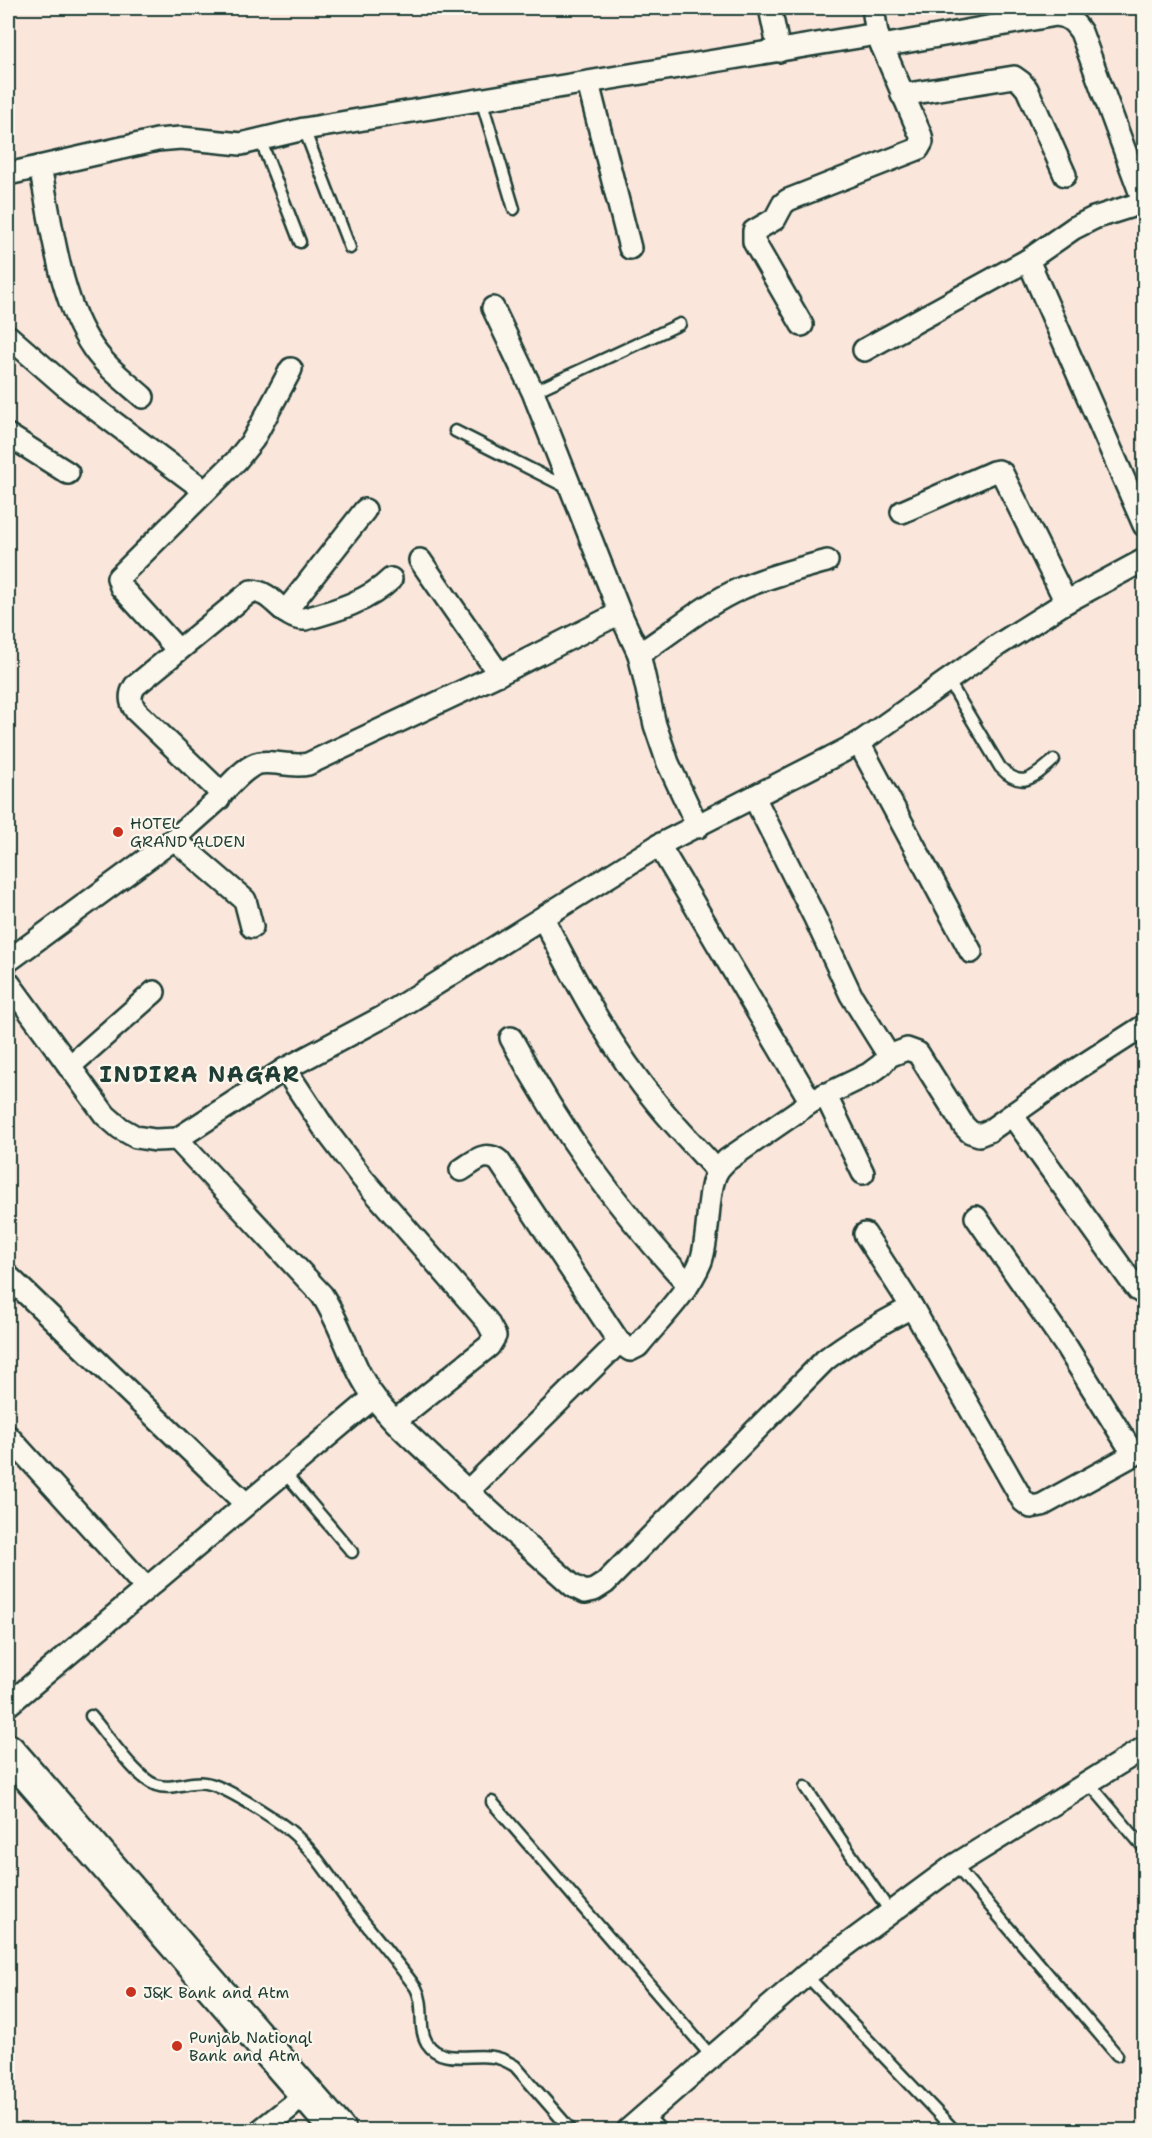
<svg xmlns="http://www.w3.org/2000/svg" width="1152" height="2138" font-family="'Shantell Sans',sans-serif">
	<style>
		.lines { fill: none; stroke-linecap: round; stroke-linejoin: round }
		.lane-casing { stroke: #1f3d34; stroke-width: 15 }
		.street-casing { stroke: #1f3d34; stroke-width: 26 }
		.highway-casing { stroke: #1f3d34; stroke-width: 38 }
		.lane { stroke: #fbf7ec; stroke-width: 10 }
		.street { stroke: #fbf7ec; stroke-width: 21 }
		.highway { stroke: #fbf7ec; stroke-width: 33 }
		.poi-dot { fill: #c8321e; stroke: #fbf7ec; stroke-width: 2 }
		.labels { text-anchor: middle; stroke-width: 4.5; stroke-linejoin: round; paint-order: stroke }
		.poi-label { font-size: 16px; fill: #1f3d34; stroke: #fbf7ec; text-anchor: start }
		.district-label { font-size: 22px; font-weight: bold; letter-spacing: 1.5px; fill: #1f3d34; stroke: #fbf7ec }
	</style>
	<rect width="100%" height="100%" fill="#fbe6dc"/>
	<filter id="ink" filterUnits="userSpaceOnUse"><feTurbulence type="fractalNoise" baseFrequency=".0167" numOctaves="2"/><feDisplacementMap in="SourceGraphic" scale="12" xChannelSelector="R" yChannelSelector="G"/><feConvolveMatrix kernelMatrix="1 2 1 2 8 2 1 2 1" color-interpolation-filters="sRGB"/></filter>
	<g filter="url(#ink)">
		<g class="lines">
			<defs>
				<g id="lane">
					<polyline points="481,99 514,209"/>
					<polyline points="304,129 350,248"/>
					<polyline points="260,139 300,242"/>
					<polyline points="533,392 680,324"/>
					<polyline points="455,431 568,488"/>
					<path d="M948,680L1000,767C1022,791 1034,777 1054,760"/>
					<polyline points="284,1472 352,1552"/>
					<path d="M91,1716C105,1732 137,1779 156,1785C172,1791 189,1780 205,1783C224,1785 272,1817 288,1829C312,1848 328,1874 346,1899C369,1929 394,1958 416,1988C426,2006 417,2027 427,2043C441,2065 472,2053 493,2057C502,2058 508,2062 515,2066L571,2130"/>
					<polyline points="1089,1783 1144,1848"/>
					<polyline points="805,1787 891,1913"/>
					<polyline points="492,1802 712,2057"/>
					<polyline points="955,1865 1117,2055"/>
					<polyline points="806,1975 954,2130"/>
					<polyline points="646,2114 661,2130"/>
				</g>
				<g id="street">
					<polyline points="770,8 779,51"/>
					<path d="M882,46L1056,15C1069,16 1074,22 1081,32L1140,192C1141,200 1140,203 1132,206L1094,218L1074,228L1028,260L1144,525"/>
					<polyline points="588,83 630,248"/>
					<polyline points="902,95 1014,77 1021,82 1027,89 1065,175"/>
					<path d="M40,167C52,225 59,299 93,348C106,367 126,382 143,397"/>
					<polyline points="8,174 157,140 181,138 241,144 304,129 877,34"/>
					<polyline points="493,308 533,392 620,613 639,654 655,725 668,763 698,827"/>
					<polyline points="802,325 754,242 754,231 775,219 783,204 788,200 918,149 922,142 921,136 877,34 873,8"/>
					<polyline points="8,336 70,390 196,484"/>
					<polyline points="864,350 1028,260"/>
					<polyline points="8,435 68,473"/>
					<polyline points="902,512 993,472 998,471 1002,473 1066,602"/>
					<polyline points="420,560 499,674"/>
					<polyline points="285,612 365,510"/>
					<polyline points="178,650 121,587 118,578 237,460 253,440 291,369"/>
					<path d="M639,654C673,632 705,604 742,588C769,576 798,569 827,561"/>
					<polyline points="859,743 971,952"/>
					<path d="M220,795C230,785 243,769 256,764C269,759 291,768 308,764L499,674L620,613"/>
					<polyline points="754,797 815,918 851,995 889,1056"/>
					<polyline points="174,839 245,900 252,927"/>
					<polyline points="659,845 811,1102"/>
					<path d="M543,918C577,984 611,1049 659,1106C677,1128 698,1149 717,1171"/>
					<path d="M8,961L174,839L219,799L220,795L215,787L136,711C130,702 129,695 135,686L251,591C274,591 282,620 305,619C335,611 369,601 391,579"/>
					<polyline points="8,982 105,1115 120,1128 136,1137 155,1140 177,1139 285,1069 383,1017 659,845 859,743 998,645 1066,602 1144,560"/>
					<path d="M511,1038C561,1131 616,1207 688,1284"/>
					<polyline points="69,1067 154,992"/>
					<polyline points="285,1069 324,1128 363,1179 487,1321 495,1336 489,1346 395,1421"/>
					<polyline points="825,1094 863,1173"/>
					<polyline points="1012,1115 1131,1281 1138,1290 1144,1294"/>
					<path d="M177,1139L322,1295C343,1327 351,1366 374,1397C390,1419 411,1437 431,1456C476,1501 525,1543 573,1586L585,1592L594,1590L605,1583L825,1360C852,1339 881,1323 912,1307"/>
					<path d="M461,1170C474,1162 485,1150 499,1161L619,1342"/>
					<polyline points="976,1217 1066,1346 1134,1455"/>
					<polyline points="865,1234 912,1307 1023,1501 1031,1507 1042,1505 1144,1449"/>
					<polyline points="8,1276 246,1504"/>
					<polyline points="8,1436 146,1588"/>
					<path d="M467,1492L619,1342L630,1350L638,1346C659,1320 688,1293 701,1261C710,1236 706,1189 718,1170C720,1167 724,1163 727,1160L811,1102L869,1074L881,1065L889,1056L907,1049L918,1053L964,1126L970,1132L979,1135L989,1131L1077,1069L1144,1026"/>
					<polyline points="8,1705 374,1397"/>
					<polyline points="261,2130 290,2107"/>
					<polyline points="628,2130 806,1975 955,1865 1144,1748"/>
				</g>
				<polyline id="highway" points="8,1751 338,2130"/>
			</defs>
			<use href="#lane" class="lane-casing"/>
			<use href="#street" class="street-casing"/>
			<use href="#highway" class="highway-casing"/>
			<use href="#lane" class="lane"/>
			<use href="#street" class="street"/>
			<use href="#highway" class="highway"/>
		</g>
	</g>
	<g class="poi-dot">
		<circle cx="118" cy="832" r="6"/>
		<circle cx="131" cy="1992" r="6"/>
		<circle cx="177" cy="2046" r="6"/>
	</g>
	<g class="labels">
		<g class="poi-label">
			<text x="130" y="829">HOTEL<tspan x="130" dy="18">GRAND ALDEN</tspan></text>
			<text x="143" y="1998">J&amp;K Bank and Atm</text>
			<text x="189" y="2043">Punjab Nationql<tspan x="189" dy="18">Bank and Atm</tspan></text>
		</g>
		<g class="district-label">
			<text x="200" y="1082">INDIRA NAGAR</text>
		</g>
	</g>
	<rect width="1152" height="2138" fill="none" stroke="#fbf7ec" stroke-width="30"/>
	<rect x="15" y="15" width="1122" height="2108" fill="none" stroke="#1f3d34" stroke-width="2" filter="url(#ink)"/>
</svg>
